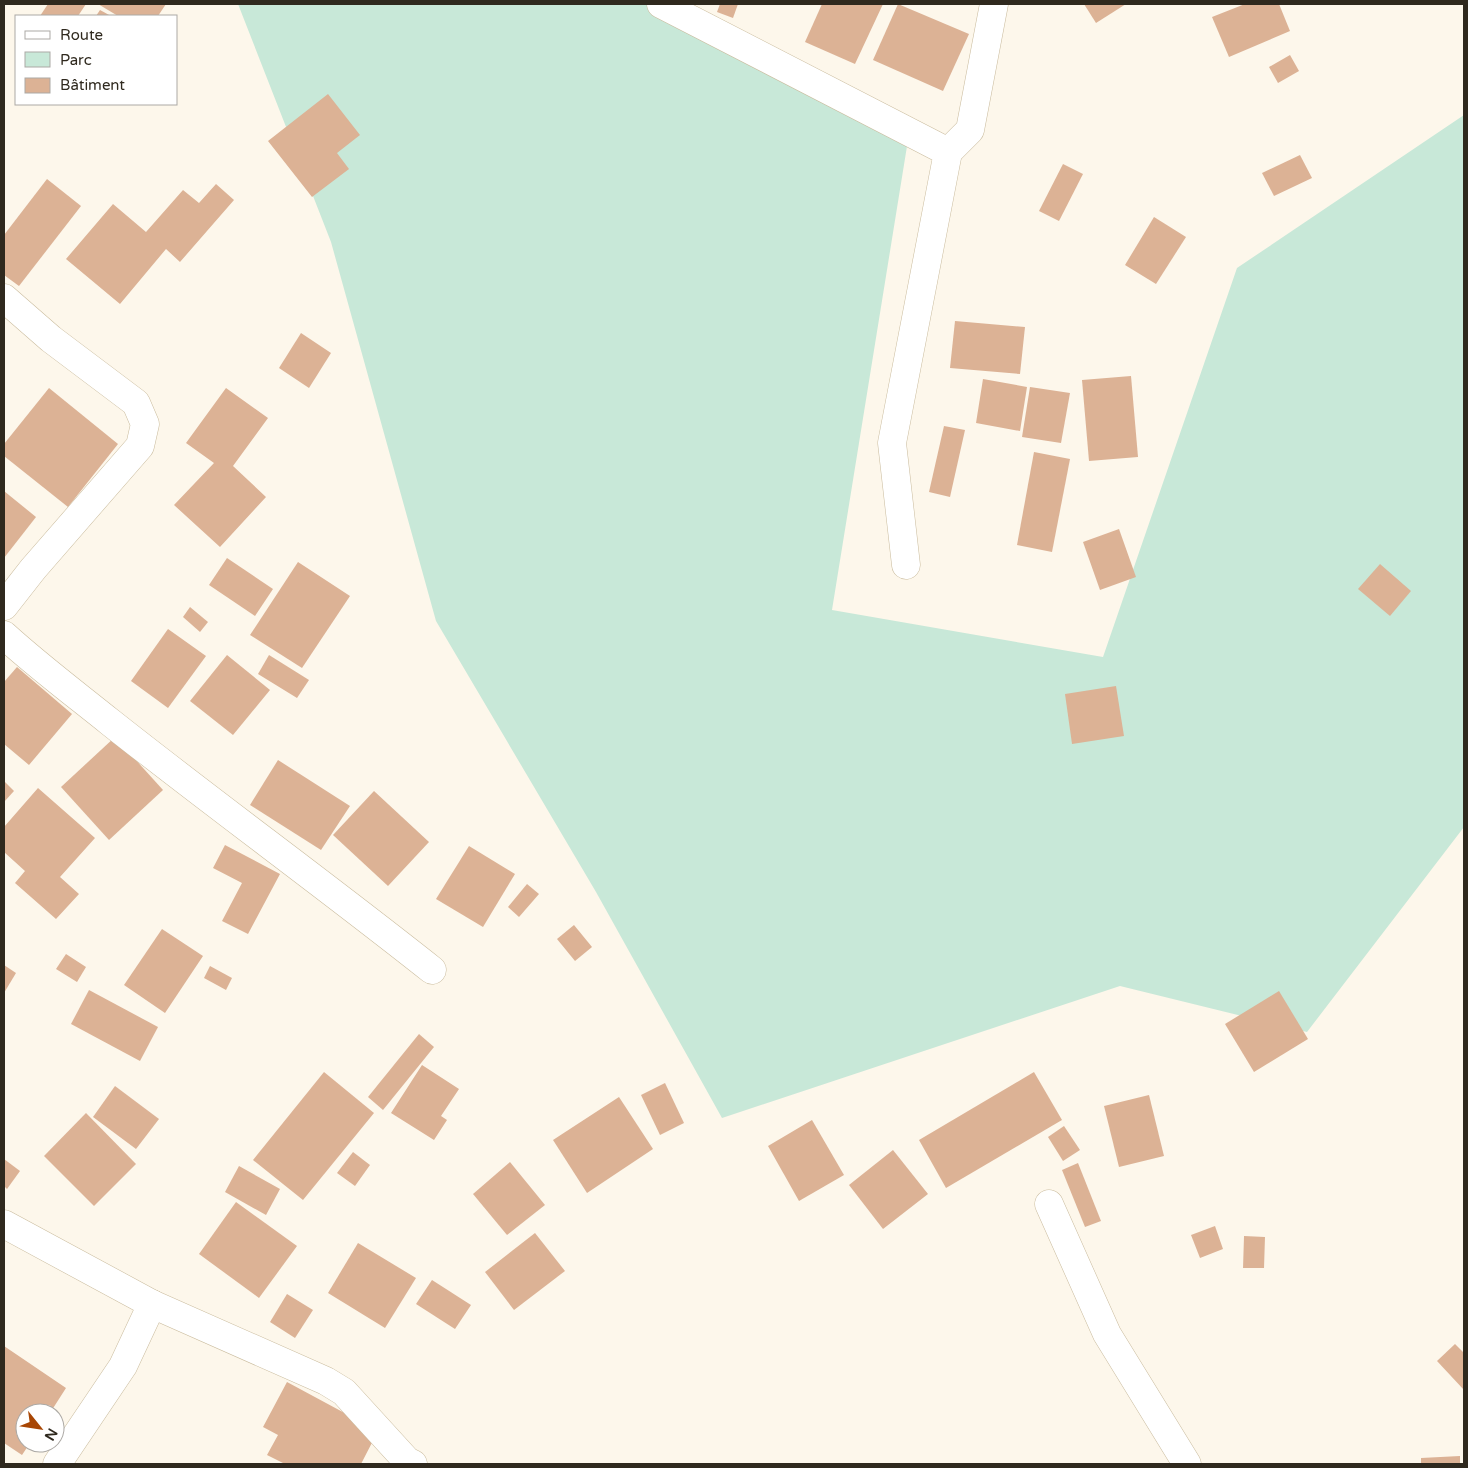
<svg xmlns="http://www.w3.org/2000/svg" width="1468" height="1468" font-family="'Varela Round',sans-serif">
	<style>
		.green { fill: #c8e8d8 }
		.building { fill: #dcb295 }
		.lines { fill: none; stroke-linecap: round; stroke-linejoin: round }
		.minor-casing { stroke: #cabc9e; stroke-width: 29 }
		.minor { stroke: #fff; stroke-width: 28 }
	</style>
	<rect width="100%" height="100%" fill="#fdf7eb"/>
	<polygon class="green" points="238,4 681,4 908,140 832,610 1103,657 1237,268 1464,115 1464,827 1307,1032 1120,986 722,1118 596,892 436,621 331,242"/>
	<g class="building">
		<polygon points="48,4 86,4 78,16 40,16"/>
		<polygon points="98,4 166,4 158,16 118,16"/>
		<polygon points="720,4 738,4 733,18 717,12"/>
		<polygon points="822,4 883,4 855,64 805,42"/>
		<polygon points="898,4 969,34 943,91 873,60"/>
		<polygon points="1084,4 1126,4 1096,23"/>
		<polygon points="1245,4 1279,4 1290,31 1229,57 1212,17"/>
		<polygon points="100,10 111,16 96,16"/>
		<polygon points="1290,55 1299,71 1278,83 1269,67"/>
		<polygon points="328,94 360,135 337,153 349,169 312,197 268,141"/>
		<polygon points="1300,155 1312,178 1274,196 1262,173"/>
		<polygon points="1063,164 1083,174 1059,221 1039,211"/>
		<polygon points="47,179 81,206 19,286 4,275 4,235"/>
		<polygon points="216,184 234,200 180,262 166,249 120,304 66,259 113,204 146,232 183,190 199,203"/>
		<polygon points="1154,217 1186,237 1156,284 1125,265"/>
		<polygon points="955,321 1025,327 1020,374 950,368"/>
		<polygon points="301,333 331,353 309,388 279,368"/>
		<polygon points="1131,376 1138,457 1089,461 1082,380"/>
		<polygon points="983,379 1027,387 1020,431 976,423"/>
		<polygon points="1030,387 1070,393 1061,443 1022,437"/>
		<polygon points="49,388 118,444 68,507 4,456 4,444"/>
		<polygon points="226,388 268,418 233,466 266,497 220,547 174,505 214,463 186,443"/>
		<polygon points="944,426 965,430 950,497 929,492"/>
		<polygon points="1034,452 1070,459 1052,552 1017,545"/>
		<polygon points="4,491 36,517 4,558"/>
		<polygon points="1119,529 1136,577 1100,590 1083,542"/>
		<polygon points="227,558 273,589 255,616 209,585"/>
		<polygon points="298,562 350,596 302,668 250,635"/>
		<polygon points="1380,564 1411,591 1390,616 1358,589"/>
		<polygon points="190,607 208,622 200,632 183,617"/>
		<polygon points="168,629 206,656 168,708 131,681"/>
		<polygon points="227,655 270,690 233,735 190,701"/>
		<polygon points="269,655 309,680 297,698 258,674"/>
		<polygon points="17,667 72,714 29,765 4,744 4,682"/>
		<polygon points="1116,686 1124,736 1072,744 1065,694"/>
		<polygon points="115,737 163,790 109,840 61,787"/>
		<polygon points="278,760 350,806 321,850 250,805"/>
		<polygon points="4,781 14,791 4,802"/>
		<polygon points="38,788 95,838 60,877 79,894 56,919 15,883 25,871 4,852 4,827"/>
		<polygon points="374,791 429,842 388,886 333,835"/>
		<polygon points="225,845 280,874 248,934 222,921 242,883 213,868"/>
		<polygon points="469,846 515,874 483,927 436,899"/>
		<polygon points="527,884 539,894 519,917 508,907"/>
		<polygon points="574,925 592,947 575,961 557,939"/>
		<polygon points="162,929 203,956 165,1013 124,985"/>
		<polygon points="66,954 86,967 77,982 56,969"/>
		<polygon points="4,965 16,973 4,993"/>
		<polygon points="210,966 232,978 226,990 204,978"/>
		<polygon points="89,990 158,1027 140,1061 71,1024"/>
		<polygon points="1279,991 1308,1039 1254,1072 1225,1024"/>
		<polygon points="419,1034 434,1047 383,1110 368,1097"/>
		<polygon points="422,1065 459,1089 441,1116 447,1120 434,1140 391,1113"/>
		<polygon points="324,1072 374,1113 303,1200 253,1160"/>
		<polygon points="1034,1072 1062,1120 946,1188 919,1140"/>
		<polygon points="665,1083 684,1123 660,1135 641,1095"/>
		<polygon points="115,1086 159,1119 136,1149 93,1117"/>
		<polygon points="1149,1095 1164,1156 1119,1167 1104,1106"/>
		<polygon points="619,1097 653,1149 587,1193 553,1140"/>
		<polygon points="86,1113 136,1164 94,1206 44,1156"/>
		<polygon points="812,1120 844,1175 799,1201 768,1146"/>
		<polygon points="1064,1126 1080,1150 1063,1161 1048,1137"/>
		<polygon points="893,1150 928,1194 883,1229 849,1185"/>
		<polygon points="353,1152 370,1165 355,1186 337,1173"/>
		<polygon points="4,1159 20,1171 7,1189 4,1186"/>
		<polygon points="510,1162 545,1205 507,1235 473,1194"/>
		<polygon points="1078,1163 1101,1221 1085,1227 1062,1170"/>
		<polygon points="239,1166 280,1189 266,1215 225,1192"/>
		<polygon points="236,1202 297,1246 259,1298 199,1254"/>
		<polygon points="1215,1226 1223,1249 1200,1258 1191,1235"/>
		<polygon points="535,1233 565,1271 514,1310 485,1272"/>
		<polygon points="1244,1236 1265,1237 1264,1268 1243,1268"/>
		<polygon points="358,1243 416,1278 385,1328 328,1293"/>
		<polygon points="432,1280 471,1305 455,1329 416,1304"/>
		<polygon points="287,1294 313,1310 295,1338 270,1322"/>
		<polygon points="1455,1344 1464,1353 1464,1390 1437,1361"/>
		<polygon points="4,1346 66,1388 50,1413 25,1413 25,1443 30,1443 22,1455 4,1443"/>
		<polygon points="287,1382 378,1431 361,1464 285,1464 267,1455 278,1435 263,1427"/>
		<polygon points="1460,1456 1460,1464 1421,1464 1421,1458"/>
	</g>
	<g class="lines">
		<defs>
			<g id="minor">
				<polyline points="661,4 948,152 892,443 906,565"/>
				<polyline points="948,152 970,130 994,4"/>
				<polyline points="4,298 51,339 136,403 145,424 140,446 33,569 4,606"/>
				<path d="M4,635C38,666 74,693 110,722C216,806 325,885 432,970"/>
				<polyline points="1049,1204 1107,1334 1187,1464"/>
				<polyline points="4,1224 152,1304 326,1381 344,1392 407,1461 413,1464"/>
				<polyline points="57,1464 123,1366 152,1304"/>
			</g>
		</defs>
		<use href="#minor" class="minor-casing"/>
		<use href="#minor" class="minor"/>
	</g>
	<rect width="1468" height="1468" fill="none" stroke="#2f291e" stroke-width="10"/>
	<rect x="15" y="15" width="162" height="90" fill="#ffffff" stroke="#aca9a5"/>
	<rect x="25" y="31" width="25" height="8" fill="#ffffff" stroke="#aca9a5"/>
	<text x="60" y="40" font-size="15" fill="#2f291e">Route</text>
	<rect x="25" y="52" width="25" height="15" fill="#c8e8d8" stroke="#aca9a5"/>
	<text x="60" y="65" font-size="15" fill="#2f291e">Parc</text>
	<rect x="25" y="78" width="25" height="15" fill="#dcb295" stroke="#aca9a5"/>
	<text x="60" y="90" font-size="15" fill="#2f291e">Bâtiment</text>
	<g transform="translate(40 1428) rotate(120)"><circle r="24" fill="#ffffff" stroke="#aca9a5"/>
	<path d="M0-4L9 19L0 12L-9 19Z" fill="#a84604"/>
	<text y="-8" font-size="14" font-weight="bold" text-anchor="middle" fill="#2f291e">N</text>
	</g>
</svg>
